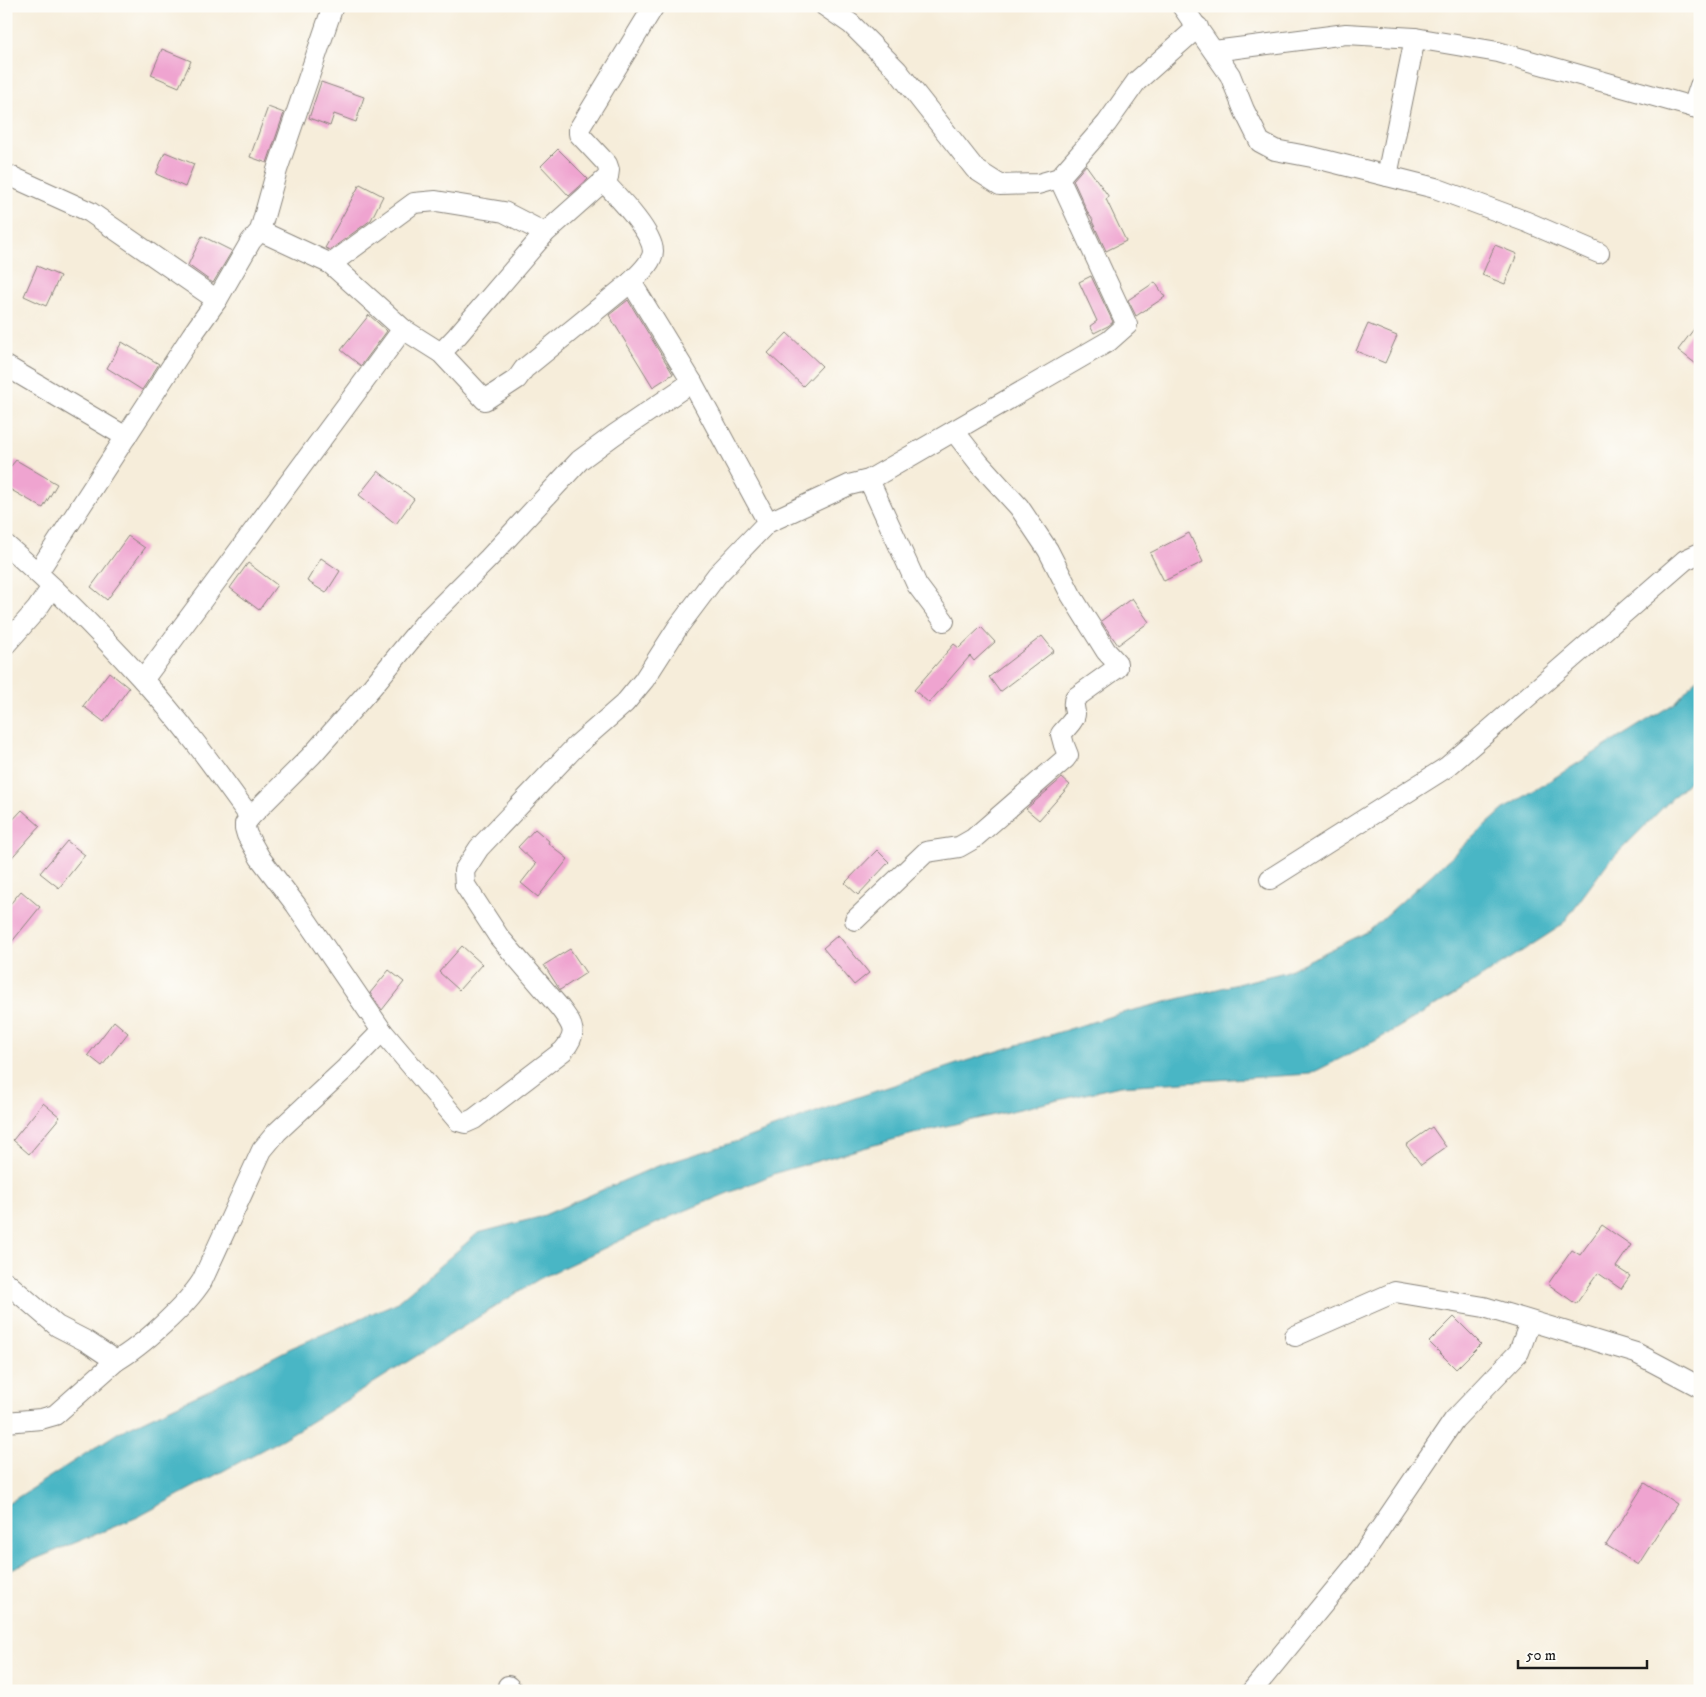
<svg xmlns="http://www.w3.org/2000/svg" width="1706" height="1697" font-family="'IM FELL DW Pica',serif">
	<style>
		.water { fill: #4ab6c5; stroke: #336970 }
		.building { fill: #efa4d0 }
		.lines { fill: none; stroke-linecap: round; stroke-linejoin: round }
		.minor-casing { stroke: #89847b; stroke-width: 22 }
		.minor { stroke: #fff; stroke-width: 20 }
	</style>
	<rect width="100%" height="100%" fill="#fdfcf7"/>
	<filter id="ink" filterUnits="userSpaceOnUse"><feTurbulence type="fractalNoise" baseFrequency=".02" numOctaves="2"/><feDisplacementMap in="SourceGraphic" scale="10" xChannelSelector="R" yChannelSelector="G"/><feConvolveMatrix kernelMatrix="1 2 1 2 8 2 1 2 1" color-interpolation-filters="sRGB"/></filter>
	<filter id="wash" filterUnits="userSpaceOnUse"><feTurbulence type="fractalNoise" baseFrequency=".0096" numOctaves="4" result="noise"/><feDisplacementMap in="SourceGraphic" scale="20" xChannelSelector="R" yChannelSelector="G"/><feGaussianBlur stdDeviation="1.12" result="paint"/><feColorMatrix in="noise" values="0 0 0 0 0 0 0 0 0 0 0 0 0 0 0 0 0 1.4 0 .05"/><feComposite in="paint" operator="in"/></filter>
	<g filter="url(#wash)">
		<rect width="100%" height="100%" fill="#f6edda"/>
		<polygon class="water" points="1700,675 1700,770 1606,865 1561,926 1457,993 1377,1040 1310,1074 1120,1086 920,1132 779,1172 672,1216 539,1279 345,1401 284,1438 138,1517 6,1571 6,1505 119,1432 211,1389 291,1348 396,1303 478,1233 540,1217 655,1167 741,1140 843,1102 966,1061 1118,1014 1285,972 1369,931 1504,809 1675,703"/>
		<g id="blocks">
			<g class="building">
				<polygon points="162,49 191,61 179,87 151,75"/>
				<polygon points="321,82 364,97 356,122 334,114 330,126 309,118"/>
				<polygon points="268,107 284,113 267,163 250,157"/>
				<polygon points="558,149 588,179 569,196 541,166"/>
				<polygon points="165,152 194,164 185,187 156,174"/>
				<polygon points="1086,165 1109,197 1106,199 1126,241 1106,251 1092,221 1093,220 1088,213 1073,180"/>
				<polygon points="360,184 383,196 371,220 330,250 325,248"/>
				<polygon points="202,236 232,251 213,283 188,265"/>
				<polygon points="1495,245 1517,254 1505,284 1482,275"/>
				<polygon points="37,266 60,276 46,306 24,296"/>
				<polygon points="1091,276 1113,322 1108,326 1094,333 1090,326 1097,321 1079,282"/>
				<polygon points="1155,282 1165,297 1136,316 1128,300"/>
				<polygon points="628,300 673,374 653,387 609,315"/>
				<polygon points="369,315 387,331 361,366 341,350"/>
				<polygon points="1700,321 1700,367 1678,350"/>
				<polygon points="1368,324 1397,336 1385,363 1356,351"/>
				<polygon points="787,333 822,366 803,386 768,353"/>
				<polygon points="122,342 159,364 142,390 107,368"/>
				<polygon points="16,460 57,484 43,508 6,487 6,472"/>
				<polygon points="378,471 414,499 396,524 359,495"/>
				<polygon points="1189,533 1203,562 1164,581 1150,553"/>
				<polygon points="128,536 145,548 107,600 91,587"/>
				<polygon points="321,558 340,571 326,593 307,581"/>
				<polygon points="248,563 277,585 259,610 230,588"/>
				<polygon points="1132,598 1149,622 1118,645 1101,621"/>
				<polygon points="981,627 995,642 974,661 970,656 929,703 914,690 954,644 959,648"/>
				<polygon points="1042,636 1054,651 1000,692 989,677"/>
				<polygon points="109,672 129,688 104,722 83,706"/>
				<polygon points="1062,778 1070,785 1039,820 1026,809"/>
				<polygon points="22,810 40,826 6,864 6,827"/>
				<polygon points="535,829 549,841 548,843 568,859 538,897 521,883 536,864 518,847"/>
				<polygon points="67,841 85,855 59,888 40,873"/>
				<polygon points="877,850 889,862 858,895 845,883"/>
				<polygon points="21,891 40,907 6,949 6,909"/>
				<polygon points="838,935 869,973 854,985 823,948"/>
				<polygon points="462,946 482,964 459,990 439,972"/>
				<polygon points="570,949 586,973 560,990 544,965"/>
				<polygon points="389,970 404,982 382,1010 370,993"/>
				<polygon points="114,1021 128,1033 102,1066 88,1055"/>
				<polygon points="43,1103 60,1117 29,1154 13,1140"/>
				<polygon points="1432,1127 1446,1147 1421,1165 1406,1145"/>
				<polygon points="1602,1225 1631,1245 1616,1267 1630,1276 1621,1289 1598,1273 1576,1304 1548,1284 1572,1250 1580,1255"/>
				<polygon points="1454,1317 1481,1344 1456,1369 1429,1342"/>
				<polygon points="1645,1483 1677,1504 1638,1565 1606,1545"/>
			</g>
		</g>
	</g>
	<g filter="url(#ink)">
		<use href="#blocks" fill-opacity="0" stroke="#89847b" stroke-width="1"/>
		<g class="lines">
			<defs>
				<g id="minor">
					<polyline points="825,6 851,24 897,70 975,169 1000,185 1038,184 1059,178 1107,123 1136,82 1198,27"/>
					<polyline points="1182,6 1230,75 1244,110 1260,142 1275,150 1312,157 1435,188 1527,222 1599,253"/>
					<polyline points="1214,51 1346,34 1415,38 1498,52 1700,109"/>
					<polyline points="1693,107 1700,86"/>
					<polyline points="6,174 90,212 217,300"/>
					<polyline points="1387,176 1415,38"/>
					<polyline points="260,231 331,264 403,329 441,353 485,400 517,379 524,369 631,282"/>
					<polyline points="331,264 414,203 436,201 504,212 545,233"/>
					<polyline points="441,353 457,336 545,233 608,177 609,170 607,164 579,134 579,129 654,6"/>
					<polyline points="6,366 126,437"/>
					<polyline points="869,480 917,585 944,621"/>
					<polyline points="767,523 849,485 869,480 1109,341 1127,325 1059,178"/>
					<path d="M6,545C54,586 99,632 142,679C182,722 216,770 250,817L245,824V828L247,835L260,858L296,905L382,1031L458,1121L465,1123L474,1119L563,1051C579,1032 573,1026 560,1008L499,937L465,885L464,871L479,848L577,745L625,703L644,680L678,627L717,575L767,523L766,519L692,382L631,282C639,274 653,262 653,251C652,231 617,196 604,182"/>
					<polyline points="38,572 192,335 217,300 251,241 260,231 277,170 333,6"/>
					<polyline points="6,644 37,609 52,587"/>
					<polyline points="143,680 403,329"/>
					<polyline points="250,817 312,755 372,687 427,620 489,558 580,460 614,435 692,382"/>
					<polyline points="1270,879 1447,767 1685,560 1700,553"/>
					<path d="M855,920L926,852L959,847L973,839L1065,759L1068,755L1064,745L1061,734C1065,729 1075,720 1075,714C1075,707 1072,704 1075,698L1117,668V663L1106,651L1071,595L1048,550L1019,507L979,463L954,431"/>
					<path d="M6,1282L57,1326L86,1341L116,1361C142,1346 186,1306 202,1281L262,1150L277,1132L346,1068L382,1031"/>
					<polyline points="1295,1336 1395,1292 1484,1307 1636,1353 1700,1387"/>
					<polyline points="6,1422 41,1419 55,1415 116,1361"/>
					<polyline points="508,1686 513,1691"/>
					<polyline points="1252,1691 1357,1563 1454,1420 1519,1352 1530,1322"/>
				</g>
			</defs>
			<use href="#minor" class="minor-casing"/>
			<use href="#minor" class="minor"/>
		</g>
	</g>
	<rect width="1706" height="1697" fill="none" stroke="#fdfcf7" stroke-width="25"/>
	<path d="M1518 1660v8h129v-8" fill="none" stroke="#1c1c1c" stroke-width="2.5"/>
	<text x="1526" y="1660" font-size="15" fill="#1c1c1c" stroke="#fdfcf7" stroke-width="4" paint-order="stroke">50 m</text>
</svg>
